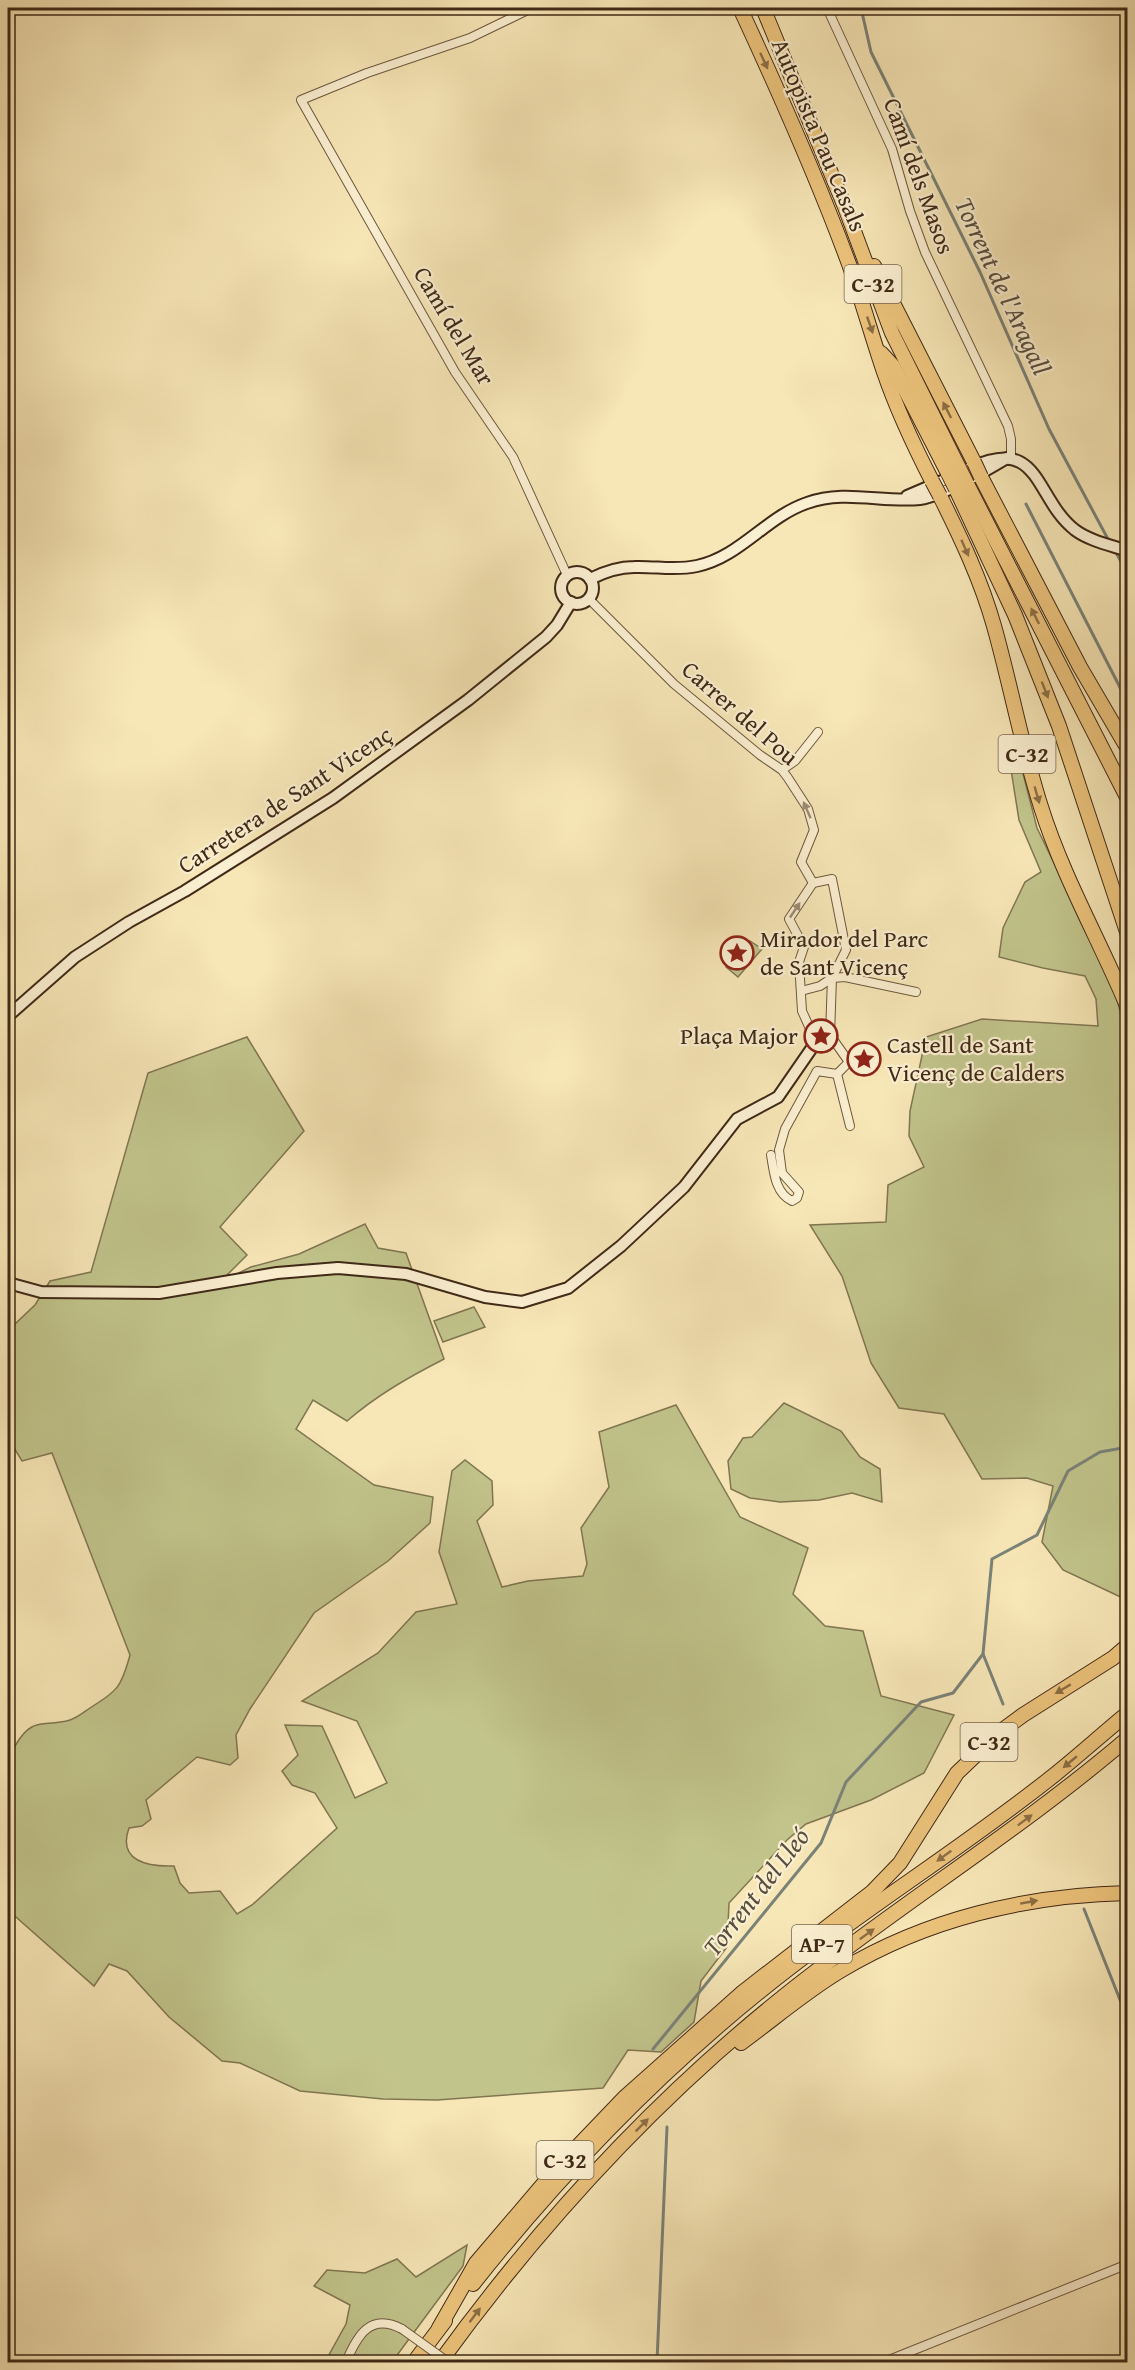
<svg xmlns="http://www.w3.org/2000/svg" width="1135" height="2370" font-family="'Gentium Book Plus',serif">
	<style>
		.green { fill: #c1c48b; stroke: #807651; stroke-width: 1.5 }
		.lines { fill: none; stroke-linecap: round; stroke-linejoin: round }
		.stream { stroke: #7a8278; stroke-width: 3 }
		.street-casing { stroke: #6e583f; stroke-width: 10 }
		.secondary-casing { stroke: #402917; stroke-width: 14 }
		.highway-casing { stroke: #402917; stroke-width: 16 }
		.street { stroke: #faefd0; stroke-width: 8 }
		.secondary { stroke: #faefd0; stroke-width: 10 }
		.highway { stroke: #ecc37b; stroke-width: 14 }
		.street-bridge-casing { stroke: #6e583f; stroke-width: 10; stroke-linecap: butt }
		.highway-bridge-casing { stroke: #402917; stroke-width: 16; stroke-linecap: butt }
		.street-bridge { stroke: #faefd0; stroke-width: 8 }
		.highway-bridge { stroke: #ecc37b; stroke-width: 14 }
		.oneway { fill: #8d6e44 }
		.oneway2 { fill: #9d8c74 }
		.labels { text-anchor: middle; stroke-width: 4.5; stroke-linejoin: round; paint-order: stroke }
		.shield { fill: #faefd0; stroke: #78644e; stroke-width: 1.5 }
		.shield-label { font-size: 22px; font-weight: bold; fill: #402917 }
		.street-label { font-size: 24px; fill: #402917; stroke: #faefd0 }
		.poi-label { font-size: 24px; fill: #402917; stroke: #faefd0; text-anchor: start }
		.water-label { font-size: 26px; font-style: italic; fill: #584e3f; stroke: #faefd0 }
	</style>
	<rect width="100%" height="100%" fill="#f7e6b6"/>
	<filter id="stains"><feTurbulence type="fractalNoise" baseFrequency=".00333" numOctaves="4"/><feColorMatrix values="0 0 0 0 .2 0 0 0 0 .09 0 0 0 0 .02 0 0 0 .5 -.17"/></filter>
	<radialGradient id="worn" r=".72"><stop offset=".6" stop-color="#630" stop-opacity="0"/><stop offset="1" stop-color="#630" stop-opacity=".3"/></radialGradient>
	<g class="green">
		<polygon points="1018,754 1037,828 1089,935 1117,999 1127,1040 1127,1600 1063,1570 1042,1542 1053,1486 1027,1478 982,1479 944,1414 899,1408 871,1363 842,1276 810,1225 886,1222 888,1185 924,1167 909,1136 910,1111 926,1037 982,1019 1098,1026 1096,999 1085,976 1043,968 999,957 1003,928 1025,882 1041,872 1019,820 1009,757"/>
		<polygon points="750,941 762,949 738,977 726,967"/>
		<path d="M247,1037L304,1131L220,1227L247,1255L220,1282L251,1267L299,1254L365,1224L378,1248L406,1253L444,1359C409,1377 377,1395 347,1421L313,1400L296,1429L374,1485L433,1497L430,1523L388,1561L314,1613L250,1709L236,1735L238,1758L230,1765L197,1757L146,1800L151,1819L142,1826L129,1828C117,1861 148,1867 174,1866L180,1883L189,1893L220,1891L237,1914L252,1905L337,1828L315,1793L292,1785L282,1771L298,1755L285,1725L322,1726L355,1798L387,1783L357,1721L302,1701L378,1653L416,1612L457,1604L439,1552L452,1471L465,1460L492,1481L493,1505L477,1521L502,1587L528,1581L583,1576L587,1564L581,1528L609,1487L599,1432L676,1405L740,1517L808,1548L793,1594L825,1626L863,1631L881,1696L954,1715L924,1773L871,1800L806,1824L787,1840L729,1903L727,1947L701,1981L694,2022L661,2052L628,2050L603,2088L437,2100L383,2099L300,2091L240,2063L222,2061L169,2017L127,1971L109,1964L94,1986L8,1910V1744L15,1746C33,1715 43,1728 70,1720C77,1718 84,1712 90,1708C118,1690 121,1688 130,1655L52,1453L22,1461L8,1438V1353L14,1325L35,1305L50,1281L91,1272L148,1073Z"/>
		<polygon points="474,1307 485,1327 443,1342 434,1321"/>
		<polygon points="784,1403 841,1431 860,1457 880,1469 882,1502 852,1493 819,1500 780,1502 750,1498 731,1489 728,1461 743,1438 752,1437"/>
		<polygon points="467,2245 463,2266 392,2362 325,2362 346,2324 350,2305 314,2286 327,2270 365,2273 397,2259 416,2277"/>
	</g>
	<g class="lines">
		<g class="stream">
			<polyline points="861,8 871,52 980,272 1049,429 1109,541"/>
			<polyline points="1026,504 1128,703"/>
			<polyline points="1114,549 1128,574"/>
			<polyline points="983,1654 1003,1704"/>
			<polyline points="1084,1909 1128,2020"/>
			<polyline points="653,2049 821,1843 846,1782 921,1702 953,1693 983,1654 992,1559 1037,1535 1068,1471 1100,1452 1128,1447"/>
			<polyline points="657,2362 667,2127"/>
		</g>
		<defs>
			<g id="street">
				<polyline points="532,8 470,38 367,73 301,100 455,372 513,457 567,575"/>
				<polyline points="827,8 892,149 910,211 925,252 1008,426 1011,439 1011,458"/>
				<polyline points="589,599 674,684 760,755 782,770 788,778 808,809 814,830 801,862 813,883"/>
				<polyline points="782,770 795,761 818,732"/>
				<polyline points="813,883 789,919 804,947 799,962 802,1011 816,1042 830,1035"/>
				<polyline points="813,883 832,879 846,950 832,978 830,1035"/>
				<polyline points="832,978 845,977 916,992"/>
				<polyline points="801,991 820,986 832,978"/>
				<polyline points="830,1035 849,1062 837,1074"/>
				<polyline points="837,1074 850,1126"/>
				<path d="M771,1155C774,1172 775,1193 792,1201L797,1198L799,1192L782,1173L779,1150L785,1129L817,1071L837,1074"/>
				<path d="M346,2362C357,2336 370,2312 402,2329"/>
				<polyline points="884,2362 1128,2264"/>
			</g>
			<g id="secondary">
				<path d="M970,468C1041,434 1034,498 1075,530C1090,541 1110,545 1128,551"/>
				<polyline points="907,496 956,475"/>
				<circle cx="577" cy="588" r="16"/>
				<path d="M590,579C604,572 618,567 634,567C656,566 674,571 697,566C740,557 766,517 807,503C845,489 882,503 920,499C943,496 987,470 1007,458"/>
				<polyline points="8,1016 75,957 129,922 185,891 333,798 468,700 546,637 557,625 571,602"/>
				<polyline points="8,1283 41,1292 159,1293 277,1273 338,1268 406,1274 485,1297 522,1302 568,1288 621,1246 684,1187 737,1119 778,1097 816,1042"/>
			</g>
			<g id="highway">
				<path d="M740,8C779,92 817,177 849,264C862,300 872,337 884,372C897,410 914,446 932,481"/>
				<polyline points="763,8 845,207 892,333 959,468"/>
				<polyline points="874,266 974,462"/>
				<polyline points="881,353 893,366 948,473"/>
				<polyline points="981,477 1080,667 1128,749"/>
				<polyline points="967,484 1128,799"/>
				<polyline points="956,489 1015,615 1059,726 1128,935"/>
				<path d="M940,496C961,538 981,580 994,626C1011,686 1022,748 1041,807C1063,877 1100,941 1128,1008"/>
				<path d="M741,2043C774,2019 805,1992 840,1971C926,1919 1027,1895 1128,1893"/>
				<path d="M473,2284C565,2168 669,2061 787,1970C872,1904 963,1847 1048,1780C1075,1759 1101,1735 1128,1713"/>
				<polyline points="439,2328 476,2263 557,2168 624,2098 743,1992 872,1892 900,1863 957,1773 1000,1732 1023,1715 1113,1658 1128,1645"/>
				<polyline points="414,2362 445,2321"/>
				<path d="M440,2362C538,2227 652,2102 783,1997C895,1907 1018,1832 1128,1738"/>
			</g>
		</defs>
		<use href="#street" class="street-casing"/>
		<use href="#secondary" class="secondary-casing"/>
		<use href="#highway" class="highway-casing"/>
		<use href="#street" class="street"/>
		<use href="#secondary" class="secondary"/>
		<use href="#highway" class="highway"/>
		<defs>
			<polyline id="street-bridge" points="402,2329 448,2362"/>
			<g id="highway-bridge">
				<polyline points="974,462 981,477"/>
				<polyline points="959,468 967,484"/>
				<polyline points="948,473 956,489"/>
				<polyline points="932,481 940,496"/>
			</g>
		</defs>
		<use href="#street-bridge" class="street-bridge-casing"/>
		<use href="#highway-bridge" class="highway-bridge-casing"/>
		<use href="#street-bridge" class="street-bridge"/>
		<use href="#highway-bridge" class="highway-bridge"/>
	</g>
	<defs><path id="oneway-solid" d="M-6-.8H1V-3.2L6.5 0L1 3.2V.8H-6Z" transform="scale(1.5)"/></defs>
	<g class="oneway">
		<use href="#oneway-solid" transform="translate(764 61) rotate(65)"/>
		<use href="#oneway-solid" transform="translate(870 325) rotate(71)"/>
		<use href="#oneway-solid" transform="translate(947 410) rotate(-117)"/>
		<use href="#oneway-solid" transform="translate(965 548) rotate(66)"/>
		<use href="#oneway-solid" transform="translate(1035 616) rotate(-117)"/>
		<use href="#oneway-solid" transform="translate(1045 690) rotate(69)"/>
		<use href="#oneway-solid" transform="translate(1037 795) rotate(74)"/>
		<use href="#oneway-solid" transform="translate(1063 1689) rotate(149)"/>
		<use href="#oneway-solid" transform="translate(1070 1762) rotate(140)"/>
		<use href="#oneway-solid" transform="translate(1025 1820) rotate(-37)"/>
		<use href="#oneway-solid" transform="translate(944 1856) rotate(144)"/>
		<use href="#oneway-solid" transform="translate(1029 1902) rotate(-10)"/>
		<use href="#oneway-solid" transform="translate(867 1934) rotate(-36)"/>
		<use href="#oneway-solid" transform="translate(642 2125) rotate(-45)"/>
		<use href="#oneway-solid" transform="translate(475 2315) rotate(-53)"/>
	</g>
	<g class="oneway2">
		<use href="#oneway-solid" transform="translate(807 810) rotate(-114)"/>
		<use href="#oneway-solid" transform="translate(795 910) rotate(-56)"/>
	</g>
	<defs>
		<symbol id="sight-ring" viewBox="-11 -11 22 22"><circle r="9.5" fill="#faefd0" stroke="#8f2418" stroke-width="1.5"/><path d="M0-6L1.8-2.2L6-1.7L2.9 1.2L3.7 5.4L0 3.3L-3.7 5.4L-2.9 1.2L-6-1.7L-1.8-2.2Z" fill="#8f2418"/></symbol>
	</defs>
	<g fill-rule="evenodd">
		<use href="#sight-ring" x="718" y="934" width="38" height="38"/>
		<use href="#sight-ring" x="802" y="1017" width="38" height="38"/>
		<use href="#sight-ring" x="845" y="1040" width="38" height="38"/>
	</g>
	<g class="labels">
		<g class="shield">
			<rect x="844.5" y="265" width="57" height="38" rx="4.5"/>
			<rect x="998.5" y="735" width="57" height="38" rx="4.5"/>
			<rect x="960.5" y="1723" width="57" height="38" rx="4.5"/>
			<rect x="792" y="1925" width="60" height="38" rx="4.5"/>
			<rect x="536.5" y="2141" width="57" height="38" rx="4.5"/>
		</g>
		<g class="shield-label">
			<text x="873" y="292">C-32</text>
			<text x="1027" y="762">C-32</text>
			<text x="989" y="1750">C-32</text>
			<text x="822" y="1952">AP-7</text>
			<text x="565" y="2168">C-32</text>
		</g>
		<g class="street-label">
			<text transform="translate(819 135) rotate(67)" y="8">Autopista Pau Casals</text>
			<text transform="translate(919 176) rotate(70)" y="8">Camí dels Masos</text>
			<text transform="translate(454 326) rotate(59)" y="8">Camí del Mar</text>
			<text transform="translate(740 713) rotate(41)" y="8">Carrer del Pou</text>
			<text transform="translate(285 800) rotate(-33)" y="8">Carretera de Sant Vicenç</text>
		</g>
		<g class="poi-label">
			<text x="760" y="947">Mirador del Parc<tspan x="760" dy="28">de Sant Vicenç</tspan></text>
			<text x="798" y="1044" text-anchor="end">Plaça Major</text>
			<text x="887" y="1053">Castell de Sant<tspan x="887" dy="28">Vicenç de Calders</tspan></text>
		</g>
		<g class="water-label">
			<text transform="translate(1003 286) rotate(65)" y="9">Torrent de l'Aragall</text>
			<text transform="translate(756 1892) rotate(-52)" y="9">Torrent del Lleó</text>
		</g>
	</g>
	<rect width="1135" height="2370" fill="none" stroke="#f7e6b6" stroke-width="30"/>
	<rect x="9" y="9" width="1117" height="2352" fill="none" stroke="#402917" stroke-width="3"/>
	<rect x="15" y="15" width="1105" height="2340" fill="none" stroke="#402917" stroke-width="1.5"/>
	<rect width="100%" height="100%" filter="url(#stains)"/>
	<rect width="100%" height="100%" fill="url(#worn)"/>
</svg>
